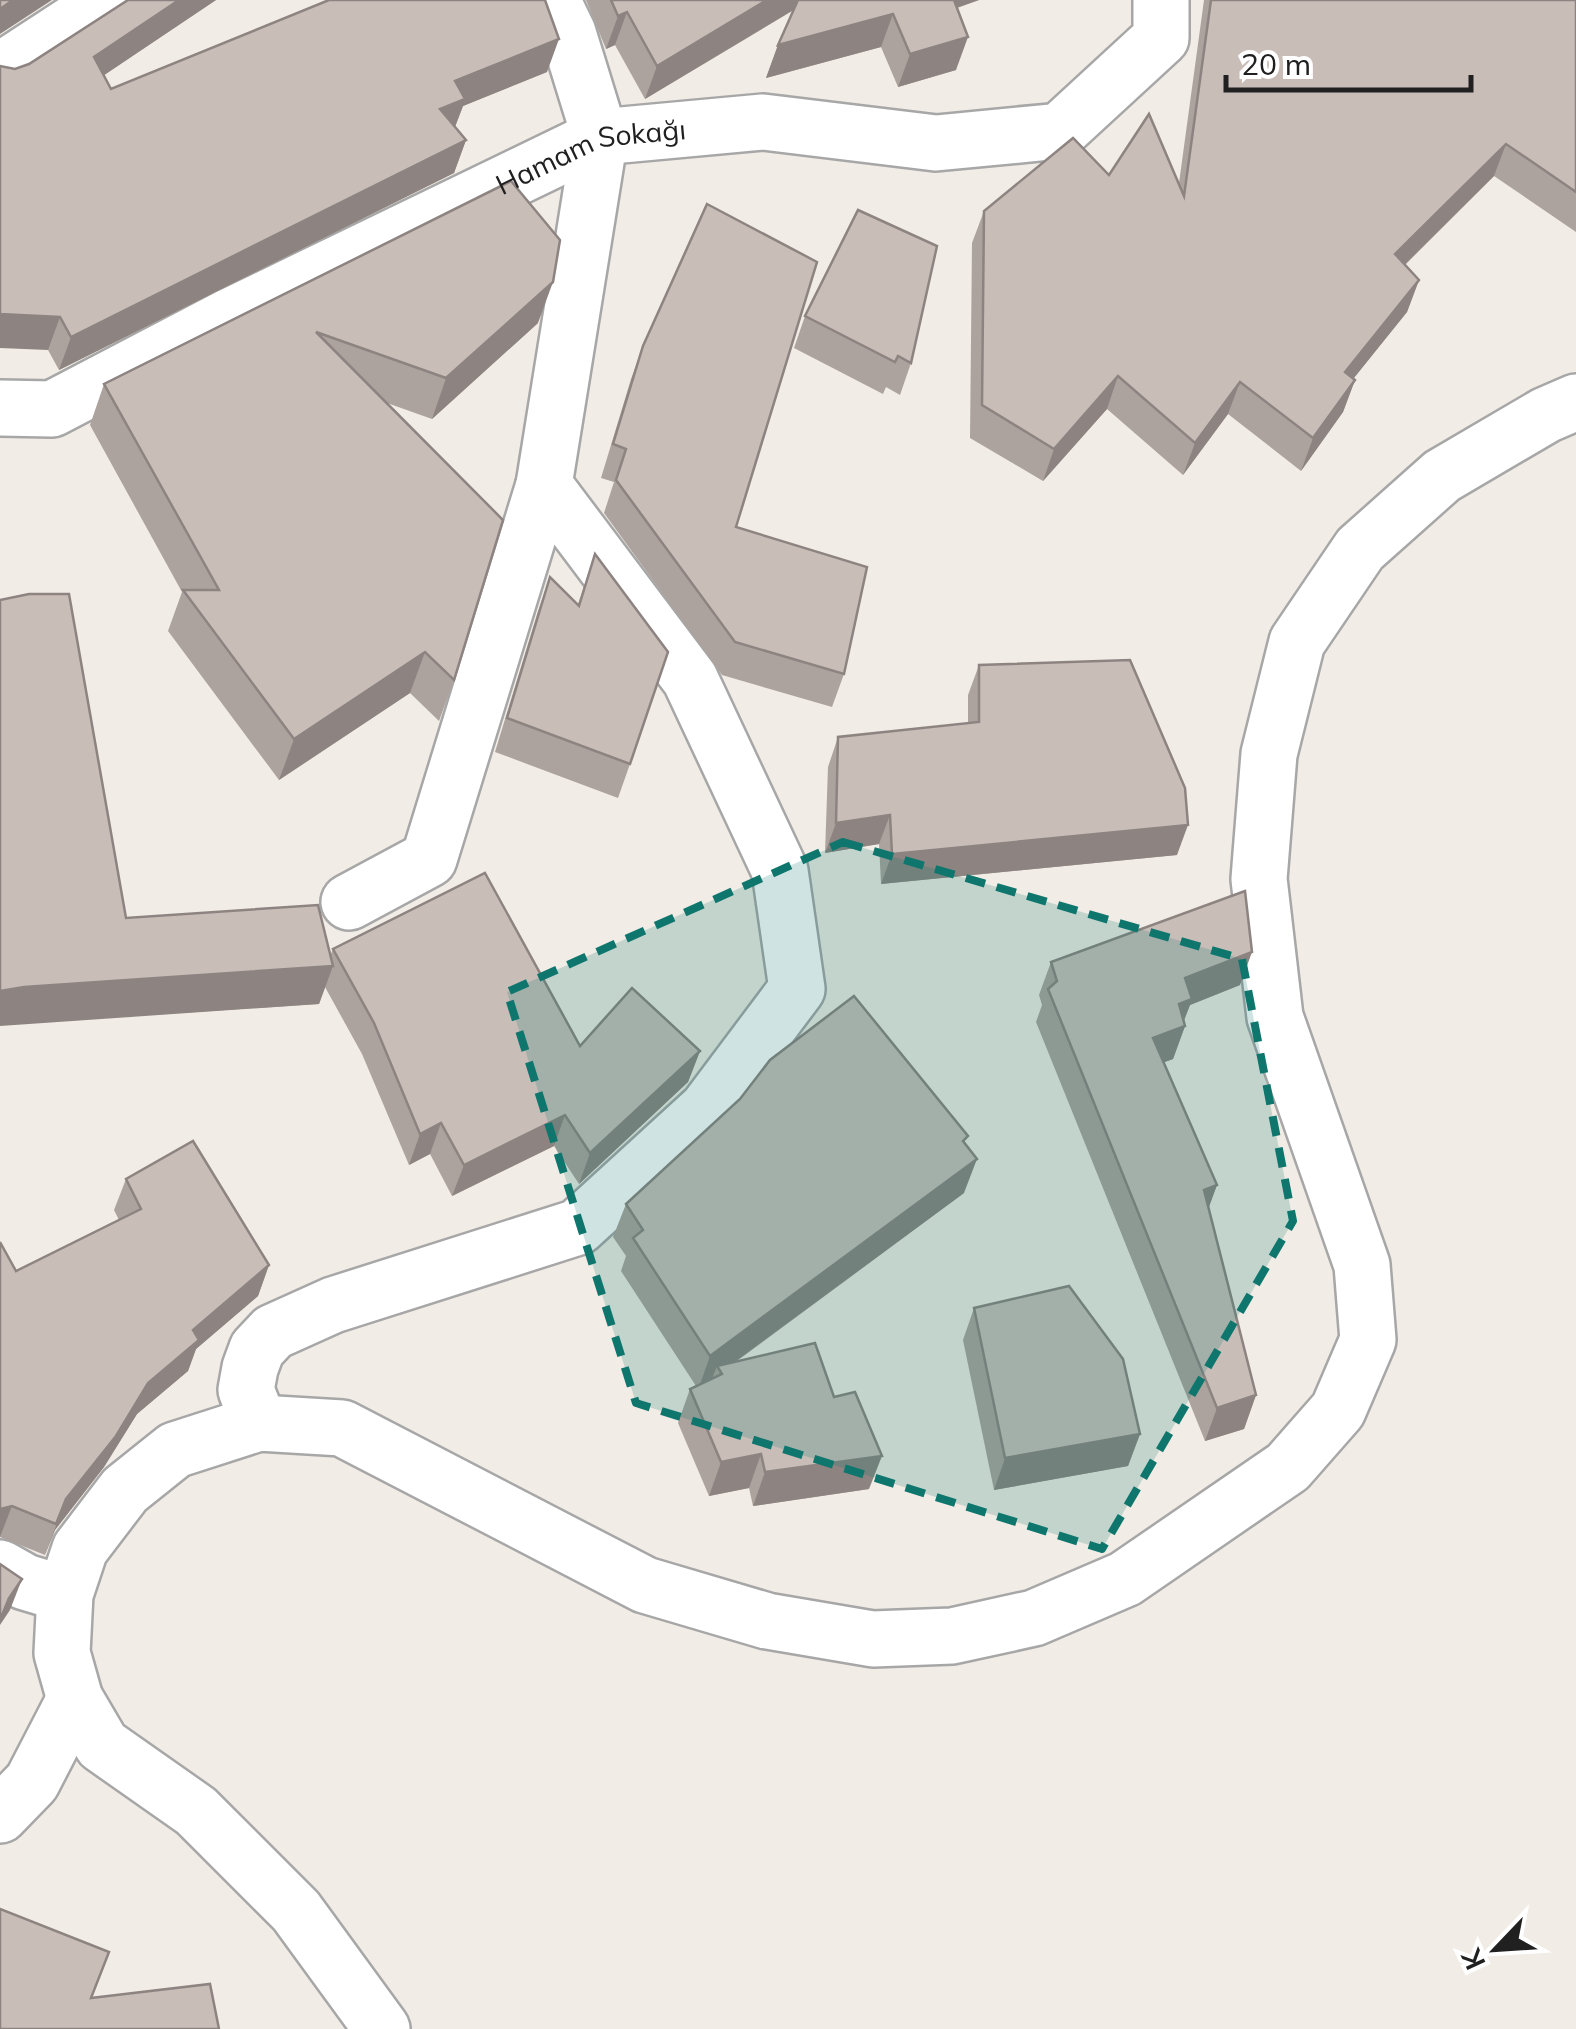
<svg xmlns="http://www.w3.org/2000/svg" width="1576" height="2029" font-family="Mulish,sans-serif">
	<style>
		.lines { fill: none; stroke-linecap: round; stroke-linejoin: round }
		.minor-casing { stroke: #a7a7a7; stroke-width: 60 }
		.minor { stroke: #fff; stroke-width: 55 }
		.wall { fill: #ada39e }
		.shaded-wall { fill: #8d8481 }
		.building { fill: #c9bdb8; stroke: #8d8481; stroke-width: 2.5 }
		.marked { fill: #0f766e; fill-opacity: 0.2; stroke: #0f766e; stroke-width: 8; stroke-dasharray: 20 12; stroke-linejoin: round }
		.labels { text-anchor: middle; stroke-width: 10; stroke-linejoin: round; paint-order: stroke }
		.street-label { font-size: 28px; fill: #202020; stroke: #fff }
	</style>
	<rect width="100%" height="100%" fill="#f1ece5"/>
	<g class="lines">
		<defs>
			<g id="minor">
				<polyline points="0,71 109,0"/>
				<path id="s1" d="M0,408L52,409L226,318L600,137L763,122L936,143L1060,131L1161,38V0"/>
				<polyline points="349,902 429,859 544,485"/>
				<polyline points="259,1423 246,1390 250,1368 257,1349 273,1332 333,1305 578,1227 707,1109 797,989 780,871 690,679 544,485 600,137 568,33 552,0"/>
				<polyline points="0,1568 25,1582 65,1594"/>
				<polyline points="0,1815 32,1782 75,1699"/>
				<polyline points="382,2029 296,1911 196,1811 102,1745 75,1699 62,1653 65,1594 80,1549 125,1490 175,1450 259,1423 342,1428 645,1585 767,1621 873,1639 952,1636 1034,1618 1125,1579 1288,1467 1338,1410 1368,1340 1362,1265 1275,1017 1259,879 1269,754 1297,642 1360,549 1442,476 1546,415 1576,402"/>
			</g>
		</defs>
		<use href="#minor" class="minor-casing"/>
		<use href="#minor" class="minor"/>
	</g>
	<g class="wall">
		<polygon points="128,0 216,0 104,75 111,89 547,72 463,106 455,127 466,140 454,173 59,370 48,350 15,69 29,64"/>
		<polygon points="586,0 979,0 957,8 956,70 898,87 881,47 766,78 778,45 794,10 645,99 615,45 606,49"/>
		<polygon points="1204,0 1576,0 1576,232 1494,176 1405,265 1419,280 1407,312 1353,379 1355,380 1343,412 1301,471 1228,414 1183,475 1107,409 1043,481 970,438 972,243 984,211 1109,175 1179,183"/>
		<polygon points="511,181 538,323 432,419 387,403 454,680 439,721 410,693 279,780 168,631 182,592 90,425 104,384"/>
		<polygon points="858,210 911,363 900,395 886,387 883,394 794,348 805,316"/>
		<polygon points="643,346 736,527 844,674 832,707 722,675 604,513 614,482 601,478 631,379"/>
		<polygon points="595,554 630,764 618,798 495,752 538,611 550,577 578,604"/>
		<polygon points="979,665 1177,855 881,884 879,844 825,853 828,767 838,737 968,724 968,695"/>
		<polygon points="126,918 330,956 333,949 580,1046 700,1051 688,1082 579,1184 554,1146 452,1196 430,1154 409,1165 362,1054 325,987 319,1004 11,1024"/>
		<polygon points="1051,962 1240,985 1190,1005 1184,1021 1185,1026 1173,1059 1164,1062 1217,1185 1208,1208 1256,1395 1244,1429 1205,1441 1036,1022 1042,1005 1039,995"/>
		<polygon points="965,1144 964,1193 737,1361 834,1397 869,1489 753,1506 749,1488 709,1496 678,1423 690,1389 696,1386 621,1271 626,1256 613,1237 626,1204"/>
		<polygon points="126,1179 269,1265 258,1296 196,1349 188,1371 137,1414 104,1467 55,1530 45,1555 0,1537 16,1271 119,1220 114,1210"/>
		<polygon points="974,1308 1140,1434 1128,1466 994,1490 963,1340"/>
	</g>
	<g class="shaded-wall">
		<polygon points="13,0 52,0 0,34 0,9"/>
		<polygon points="179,0 216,0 82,90 94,57"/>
		<polygon points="767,0 801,0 798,7 645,99 657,66"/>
		<polygon points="941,0 979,0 936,15"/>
		<polygon points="627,12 615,45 606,49 618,16"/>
		<polygon points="893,14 881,47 766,78 778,45"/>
		<polygon points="968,37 956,70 898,87 910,54"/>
		<polygon points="559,39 547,72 463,106 453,132 440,109 455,81"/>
		<polygon points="466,140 454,173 59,370 71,337"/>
		<polygon points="1506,144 1494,176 1383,286 1395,254"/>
		<polygon points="1419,280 1407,312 1333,404 1345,372"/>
		<polygon points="553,282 538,323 432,419 446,378"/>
		<polygon points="0,314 60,317 48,350 0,348"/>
		<polygon points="1118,376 1107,409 1043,481 1054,449"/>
		<polygon points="1355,380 1343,412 1301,471 1313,438"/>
		<polygon points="1240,382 1228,414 1183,475 1195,443"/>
		<polygon points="425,652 410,693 279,780 294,739"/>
		<polygon points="890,815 879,844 825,853 836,823"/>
		<polygon points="1188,825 1177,855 881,884 892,854"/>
		<polygon points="1252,952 1240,985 1190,1005 1181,1027 1185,1026 1173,1059 1141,1071 1153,1038 1185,978"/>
		<polygon points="333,966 319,1004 0,1026 0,991 24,987"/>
		<polygon points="700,1051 688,1082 579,1184 590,1153"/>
		<polygon points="565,1115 554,1146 452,1196 464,1165"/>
		<polygon points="441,1123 430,1154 409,1165 420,1134"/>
		<polygon points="977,1159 964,1193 721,1372 717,1366 712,1379 698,1390 710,1356"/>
		<polygon points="1217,1185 1205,1218 1204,1190"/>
		<polygon points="269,1265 258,1296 196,1349 188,1371 137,1414 104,1467 55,1530 45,1555 66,1499 148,1383 193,1330"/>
		<polygon points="1256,1395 1244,1429 1205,1441 1217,1408"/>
		<polygon points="1140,1434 1128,1466 994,1490 1005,1458"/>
		<polygon points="761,1454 749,1488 709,1496 721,1462"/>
		<polygon points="882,1456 869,1489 753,1506 765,1472"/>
		<polygon points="12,1506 0,1537 0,1509"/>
		<polygon points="22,1579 10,1610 0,1625 0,1620 9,1598"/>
	</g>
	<g class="building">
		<polygon points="0,0 13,0 0,9"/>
		<polygon points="128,0 179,0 94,57 111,89 329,0 545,0 559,39 455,81 465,99 440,109 466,140 71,337 60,317 0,314 0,66 15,69 29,64"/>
		<polygon points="611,0 767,0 657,66 627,12 618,16"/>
		<polygon points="798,0 954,0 968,37 910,54 893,14 778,45"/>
		<polygon points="1211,0 1576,0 1576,192 1506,144 1395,254 1419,280 1345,372 1355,380 1313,438 1240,382 1195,443 1118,376 1054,449 982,405 984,211 1073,138 1109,175 1149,114 1184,196"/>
		<polygon points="511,181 560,240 553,282 446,378 316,332 503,520 454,680 425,652 294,739 183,590 219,590 104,384"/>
		<polygon points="707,204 817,262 736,527 867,567 844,674 735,642 616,480 626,449 613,444 643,346"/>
		<polygon points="858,210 937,246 911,363 898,356 895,362 805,316"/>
		<polygon points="595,554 668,652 630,764 507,718 550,577 579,606"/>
		<polygon points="29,594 69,594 126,918 318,905 333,966 24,987 0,991 0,600"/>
		<polygon points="1130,660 1185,788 1188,825 892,854 890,815 836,823 838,737 979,722 979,665"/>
		<polygon points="485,873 580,1046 632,988 700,1051 590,1153 565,1115 464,1165 441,1123 420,1134 374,1023 333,949"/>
		<polygon points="1245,891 1252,952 1185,978 1192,999 1179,1004 1185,1026 1153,1038 1217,1185 1204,1190 1256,1395 1217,1408 1048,989 1057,981 1051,962"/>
		<polygon points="854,996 968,1136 963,1141 977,1159 710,1356 633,1238 643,1230 626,1204 740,1099 770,1060"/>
		<polygon points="193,1141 269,1265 193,1330 199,1340 148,1383 116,1436 66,1499 56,1524 12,1506 0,1509 0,1242 16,1271 141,1209 126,1179"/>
		<polygon points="1069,1286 1123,1359 1140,1434 1005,1458 974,1308"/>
		<polygon points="815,1343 834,1397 855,1392 882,1456 765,1472 761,1454 721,1462 690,1389 722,1374 717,1366"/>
		<polygon points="0,1564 22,1579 9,1598 0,1620"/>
		<polygon points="0,1909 109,1952 91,1998 210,1984 219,2029 0,2029"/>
	</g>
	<path class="marked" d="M843,842L1242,959L1293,1221L1102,1549L636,1403L507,992Z"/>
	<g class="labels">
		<g class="street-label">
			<text dy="10" stroke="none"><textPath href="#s1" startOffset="650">Hamam Sokağı</textPath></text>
		</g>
	</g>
	<g transform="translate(1496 1949) rotate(245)" stroke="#ffffff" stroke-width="8" paint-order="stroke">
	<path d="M0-8L18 38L0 25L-18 38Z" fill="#202020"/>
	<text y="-15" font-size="28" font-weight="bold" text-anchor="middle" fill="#202020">K</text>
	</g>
	<path d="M1226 75v15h245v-15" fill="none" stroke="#202020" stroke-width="5"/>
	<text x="1241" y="75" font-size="30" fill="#202020" stroke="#ffffff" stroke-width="8" paint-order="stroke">20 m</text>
</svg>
